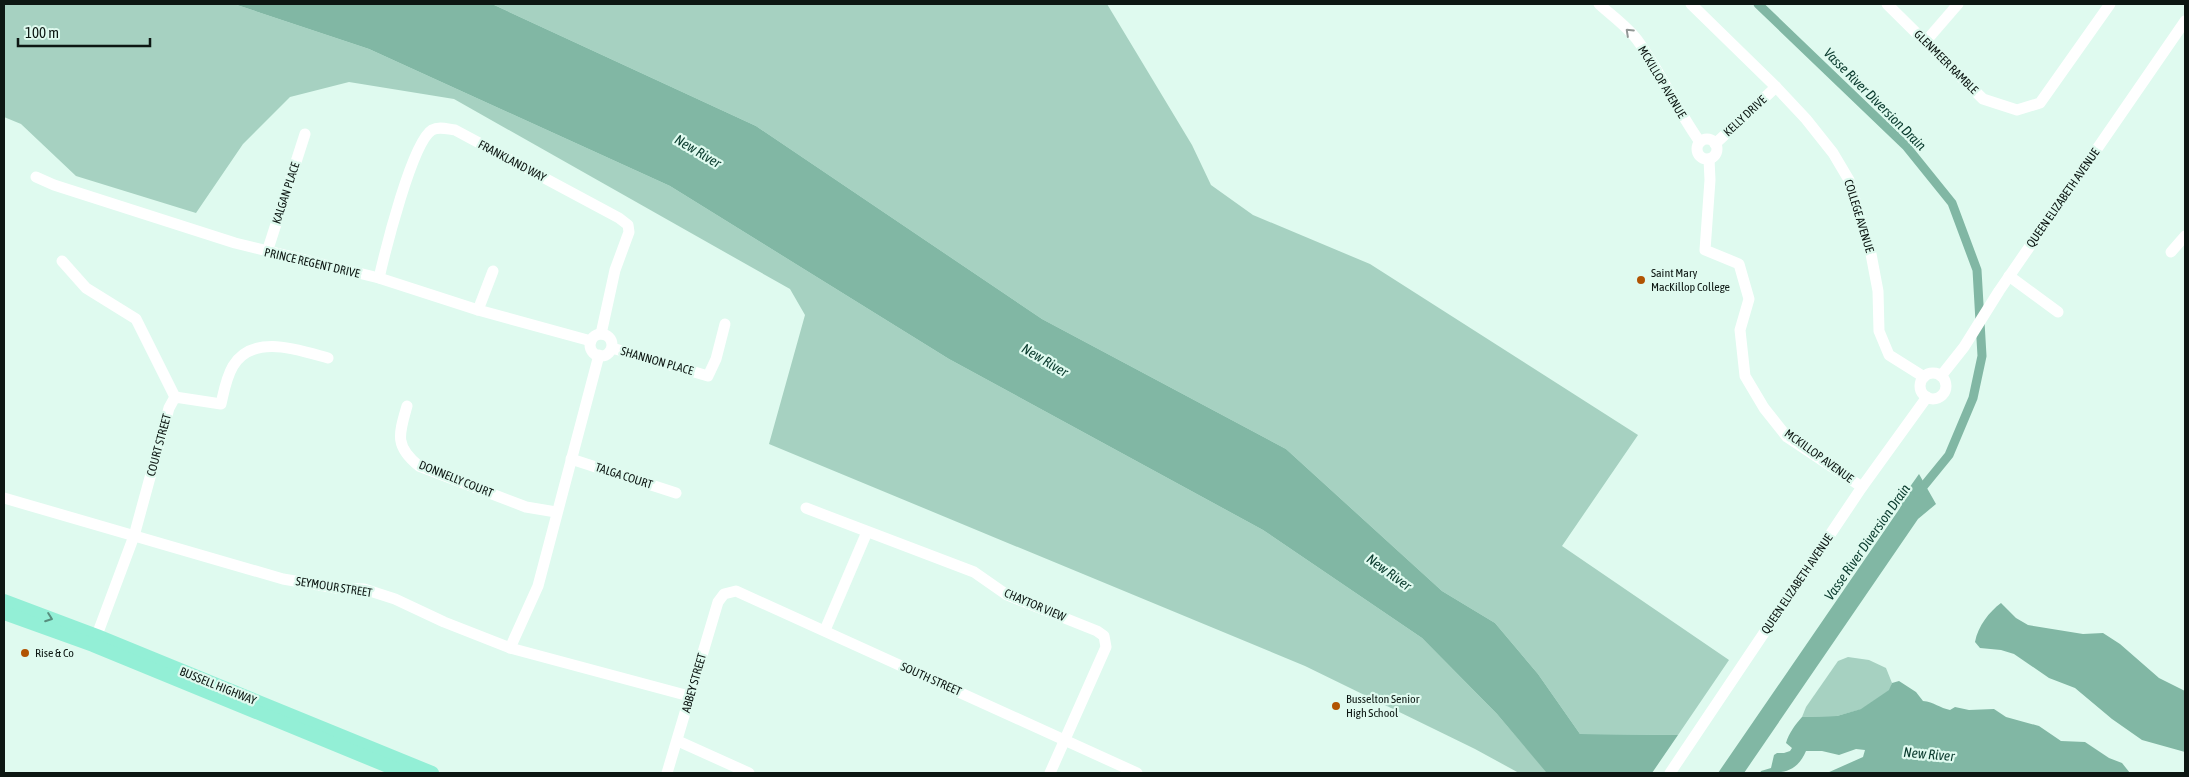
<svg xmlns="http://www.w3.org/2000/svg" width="2189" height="777" font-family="'Asap Condensed',sans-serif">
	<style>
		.green { fill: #a6d1c1 }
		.water { fill: #81b7a4 }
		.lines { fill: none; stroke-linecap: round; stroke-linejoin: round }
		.canal { stroke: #81b7a4; stroke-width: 9 }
		.minor { stroke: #fff; stroke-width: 11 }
		.major { stroke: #93efd6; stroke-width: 14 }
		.oneway { stroke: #929795 }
		.oneway2 { stroke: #578e7e }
		.poi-dot { fill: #b15302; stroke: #dffaef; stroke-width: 2 }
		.labels { text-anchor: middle; stroke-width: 4.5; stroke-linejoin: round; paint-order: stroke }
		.street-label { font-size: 12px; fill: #0d1713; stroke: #dffaef }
		.poi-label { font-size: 12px; fill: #0d1713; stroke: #dffaef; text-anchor: start }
		.water-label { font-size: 14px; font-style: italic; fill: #0a3b2e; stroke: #dffaef }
	</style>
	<rect width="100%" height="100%" fill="#dffaef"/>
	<g class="green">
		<polygon points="4,4 234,4 369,49 670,186 949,359 1263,530 1422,638 1497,714 1546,771 1550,773 1519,773 1475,749 1305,666 769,444 805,315 790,289 454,99 349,82 290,97 243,144 196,213 76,176 21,124 4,117"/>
		<polygon points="492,4 1107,4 1192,145 1211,185 1253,215 1370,264 1638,435 1562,546 1729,660 1678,735 1580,734 1538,674 1495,623 1442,591 1286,449 1042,319 756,126"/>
		<polygon points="1848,657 1869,660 1886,668 1892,683 1890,690 1862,709 1837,716 1802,717 1806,707 1838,661"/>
	</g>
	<g class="water">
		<polygon points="234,4 492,4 756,126 1042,319 1286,449 1442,591 1495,623 1538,674 1580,734 1678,735 1652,773 1550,773 1546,772 1497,714 1422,638 1263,530 949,359 670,186 369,49"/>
		<polygon points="1919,474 1936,504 1918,519 1744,773 1718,773 1900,508 1907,491"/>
		<path d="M2001,603L2016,618L2028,625L2083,634L2103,633L2120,644L2159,678L2185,691V752L2142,740L2112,719L2075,688L2049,678L2014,654L2001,650L1980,648L1975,642C1978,626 1989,612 2001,603Z"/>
		<path d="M1899,681L1916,692L1923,701C1934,702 1940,708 1950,710L1955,707L1969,710L1994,709L2006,717L2039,726L2061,741L2085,742L2109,758L2122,763L2130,773H1827L1863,757L1865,750L1856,749L1839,755L1822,751H1806C1796,774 1781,773 1760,773L1761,771L1771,768L1774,755L1777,753H1784L1790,751L1792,748L1786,743C1789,733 1795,725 1802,717L1837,716L1861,709L1889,690L1892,683Z"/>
	</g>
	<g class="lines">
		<polyline class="canal" points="1758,4 1906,146 1952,203 1977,270 1982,356 1973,398 1949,455 1918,493"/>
		<g class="minor">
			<path d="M1599,4C1612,16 1628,27 1638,41C1661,73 1677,110 1700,142"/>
			<polyline points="1691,4 1776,87 1806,119 1833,153 1849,180 1871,254 1878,291 1879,331 1889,355 1924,377"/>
			<polyline points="1887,4 1983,99 2017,110 2040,103 2110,4"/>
			<polyline points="1926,41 1958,4"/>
			<circle cx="1707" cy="149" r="10"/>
			<polyline points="1715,144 1776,87"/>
			<polyline points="1709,159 1710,180 1705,250 1739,264 1749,299 1740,330 1745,376 1764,408 1787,437 1862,487"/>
			<polyline points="36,177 54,185 235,243 379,278 478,310 591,341"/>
			<polyline points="267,252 305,134"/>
			<polyline points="2171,252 2185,236"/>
			<polyline points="62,261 86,288 136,319 175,397"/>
			<polyline points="2009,276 2058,312"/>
			<path d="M379,278C385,252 412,142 432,130C439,126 447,129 455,130L619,218L628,225L629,232L615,270L601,334"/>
			<polyline points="478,310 493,271"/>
			<circle cx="601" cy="345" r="11"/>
			<polyline points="612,348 708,376 716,359 725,324"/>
			<circle cx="1933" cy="386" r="13"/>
			<polyline points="1941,376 1964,347 1999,291 2185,21"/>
			<path d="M407,406C399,434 394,446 419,466L526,507L556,512"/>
			<polyline points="571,459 676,493"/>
			<polyline points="4,498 283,579 336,588 364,589 395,599 444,622 510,648 689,696"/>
			<polyline points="806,508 974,572 1007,595 1097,631 1104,636 1106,647 1050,773"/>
			<polyline points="825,630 867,532"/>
			<path d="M94,643L134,536L169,408L175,397L221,404C224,391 226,378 233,366C253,333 299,350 328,358"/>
			<polyline points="510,648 538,586 599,355"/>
			<polyline points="678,741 749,773"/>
			<polyline points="667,773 718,602 724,594 736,591 1137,773"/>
			<polyline points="1670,773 1862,487 1927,397"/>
		</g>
		<g class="major">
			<polyline points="4,601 97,636 432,773"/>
			<polyline points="4,613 93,645 405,773"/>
		</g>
	</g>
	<defs><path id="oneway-chevron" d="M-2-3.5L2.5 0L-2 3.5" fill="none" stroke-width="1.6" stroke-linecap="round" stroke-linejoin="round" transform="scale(1.25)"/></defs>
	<use class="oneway" href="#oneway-chevron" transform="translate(1629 32) rotate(-137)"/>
	<use class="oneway2" href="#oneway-chevron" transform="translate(49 618) rotate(20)"/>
	<g class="poi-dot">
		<circle cx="1641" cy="280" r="5"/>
		<circle cx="25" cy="653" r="5"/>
		<circle cx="1336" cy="706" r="5"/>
	</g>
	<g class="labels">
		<g class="street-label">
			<text transform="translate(1946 62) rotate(45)" y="4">GLENMEER RAMBLE</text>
			<text transform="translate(1662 82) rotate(59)" y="4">MCKILLOP AVENUE</text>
			<text transform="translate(1745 116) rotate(-43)" y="4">KELLY DRIVE</text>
			<text transform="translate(512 161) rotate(28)" y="4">FRANKLAND WAY</text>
			<text transform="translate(286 193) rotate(-72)" y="4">KALGAN PLACE</text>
			<text transform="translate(2063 198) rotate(-55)" y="4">QUEEN ELIZABETH AVENUE</text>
			<text transform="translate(1859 216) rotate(73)" y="4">COLLEGE AVENUE</text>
			<text transform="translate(312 263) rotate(13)" y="4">PRINCE REGENT DRIVE</text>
			<text transform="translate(657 361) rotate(16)" y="4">SHANNON PLACE</text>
			<text transform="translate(159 445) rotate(-75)" y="4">COURT STREET</text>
			<text transform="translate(1819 456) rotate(36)" y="4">MCKILLOP AVENUE</text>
			<text transform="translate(624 476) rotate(18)" y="4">TALGA COURT</text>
			<text transform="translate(456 479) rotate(22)" y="4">DONNELLY COURT</text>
			<text transform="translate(1797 584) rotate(-56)" y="4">QUEEN ELIZABETH AVENUE</text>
			<text transform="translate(334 587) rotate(9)" y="4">SEYMOUR STREET</text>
			<text transform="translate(1035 605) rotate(23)" y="4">CHAYTOR VIEW</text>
			<text transform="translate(931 679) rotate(24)" y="4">SOUTH STREET</text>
			<text transform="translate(694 683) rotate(-74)" y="4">ABBEY STREET</text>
			<text transform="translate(218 686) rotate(22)" y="4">BUSSELL HIGHWAY</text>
		</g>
		<g class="poi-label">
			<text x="1651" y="277">Saint Mary<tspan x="1651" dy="14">MacKillop College</tspan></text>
			<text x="35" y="657">Rise &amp; Co</text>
			<text x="1346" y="703">Busselton Senior<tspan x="1346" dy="14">High School</tspan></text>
		</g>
		<g class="water-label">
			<text transform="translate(1875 99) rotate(45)" y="5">Vasse River Diversion Drain</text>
			<text transform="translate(698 151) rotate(31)" y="5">New River</text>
			<text transform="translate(1045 360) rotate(31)" y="5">New River</text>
			<text transform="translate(1867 542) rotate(-55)" y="5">Vasse River Diversion Drain</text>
			<text transform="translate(1389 572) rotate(36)" y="5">New River</text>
			<text transform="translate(1929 754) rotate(5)" y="5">New River</text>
		</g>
	</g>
	<rect width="2189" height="777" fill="none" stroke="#0d1713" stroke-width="10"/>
	<path d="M18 38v8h132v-8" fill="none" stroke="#0d1713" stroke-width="2.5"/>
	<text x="25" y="38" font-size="15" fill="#0d1713" stroke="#dffaef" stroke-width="4" paint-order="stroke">100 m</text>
</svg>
